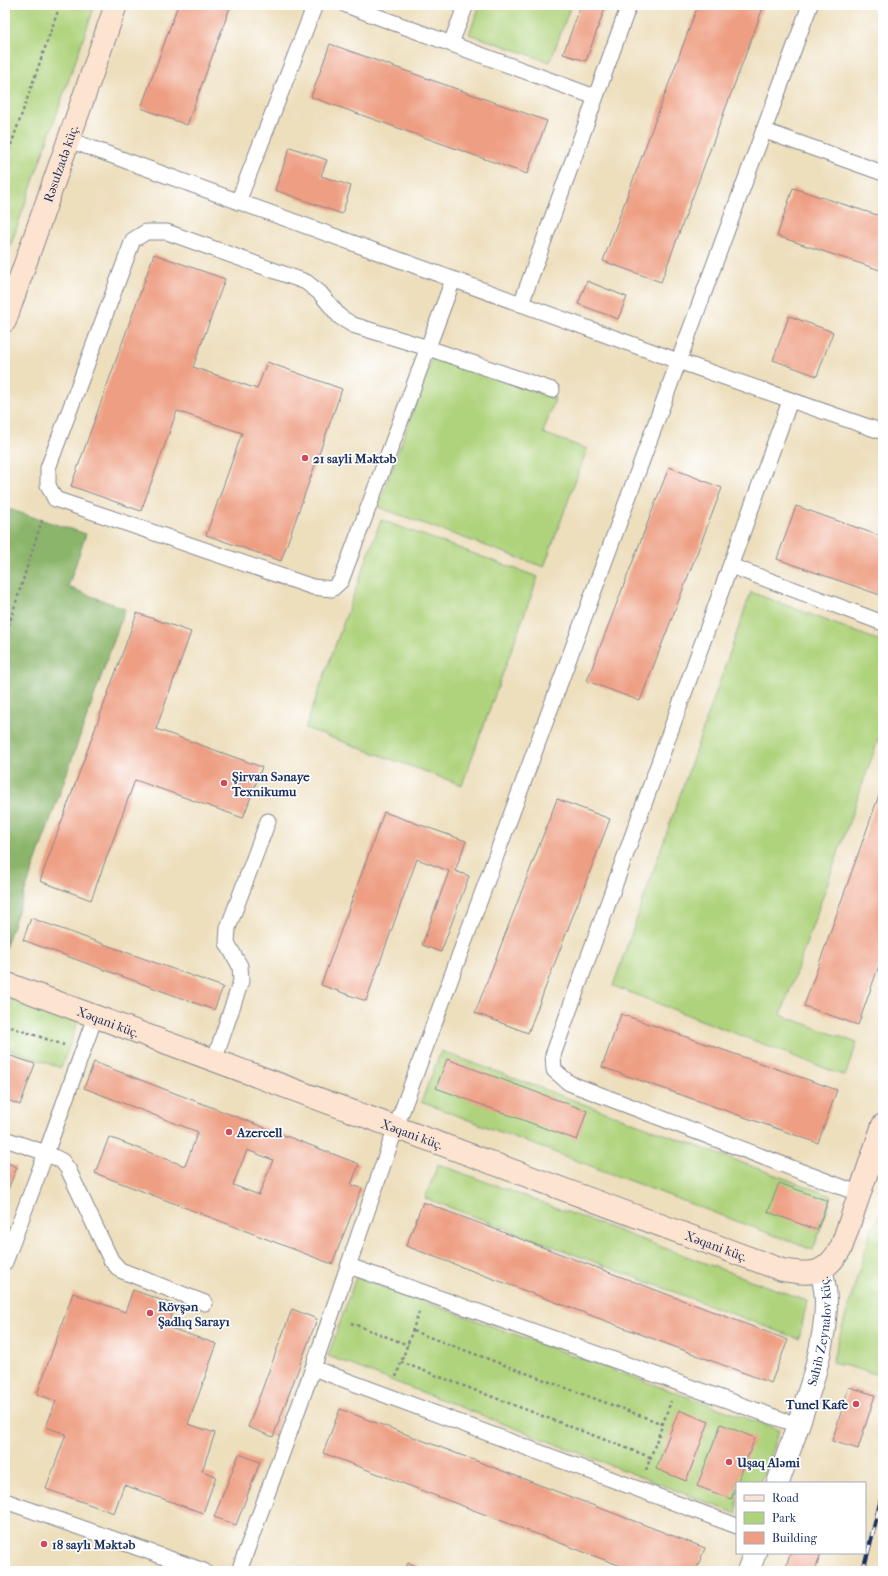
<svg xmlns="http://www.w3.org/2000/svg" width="888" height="1576" font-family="'IM FELL French Canon',serif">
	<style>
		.green { fill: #afd37b; stroke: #65816c }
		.forest { fill: #8bb56b; stroke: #537264 }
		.building { fill: #ee9f83; fill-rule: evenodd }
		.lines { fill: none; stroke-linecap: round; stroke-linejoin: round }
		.lane-casing { stroke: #84868d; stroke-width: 17 }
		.street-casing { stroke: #84868d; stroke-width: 24 }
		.secondary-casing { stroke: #84868d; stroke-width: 24 }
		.path { stroke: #84868d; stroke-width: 2.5; stroke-dasharray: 3 3; stroke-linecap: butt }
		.lane { stroke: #fff; stroke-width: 15 }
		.street { stroke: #fff; stroke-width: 22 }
		.secondary { stroke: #fde4d1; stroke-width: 22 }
		.rail-casing { stroke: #1b2f5e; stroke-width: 4.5 }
		.rail { stroke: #fff; stroke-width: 3; stroke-dasharray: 9; stroke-linecap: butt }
		.poi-dot { fill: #d1495b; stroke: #fff; stroke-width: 1.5 }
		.labels { text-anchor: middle; stroke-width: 3.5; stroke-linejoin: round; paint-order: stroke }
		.street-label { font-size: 13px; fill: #1b2f5e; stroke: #fff }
		.poi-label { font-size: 13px; font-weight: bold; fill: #1b2f5e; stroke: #fff; text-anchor: start }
	</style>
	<rect width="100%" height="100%" fill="#fff"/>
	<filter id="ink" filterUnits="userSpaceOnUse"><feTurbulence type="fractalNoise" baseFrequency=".025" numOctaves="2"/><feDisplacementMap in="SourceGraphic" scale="8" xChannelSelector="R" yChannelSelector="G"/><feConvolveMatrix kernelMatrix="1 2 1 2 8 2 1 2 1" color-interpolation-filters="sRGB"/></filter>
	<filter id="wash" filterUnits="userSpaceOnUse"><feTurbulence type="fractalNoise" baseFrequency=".012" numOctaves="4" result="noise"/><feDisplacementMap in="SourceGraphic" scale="16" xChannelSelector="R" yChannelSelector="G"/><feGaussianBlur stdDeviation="0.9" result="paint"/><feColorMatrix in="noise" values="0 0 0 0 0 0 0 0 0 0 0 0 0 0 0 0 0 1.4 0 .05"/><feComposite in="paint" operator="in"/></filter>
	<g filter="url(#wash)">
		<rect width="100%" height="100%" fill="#eddebc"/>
		<g class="green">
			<polygon points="5,5 95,5 5,261"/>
			<polygon points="480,5 571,5 550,62 469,34"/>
			<polygon points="433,356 555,399 543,433 587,449 544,567 378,507"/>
			<polygon points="381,520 538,577 462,785 305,728"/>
			<polygon points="751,592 883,642 883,726 781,1015 857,1043 845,1076 613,986"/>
			<polygon points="5,996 78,1022 61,1068 5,1048"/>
			<polygon points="441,1051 832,1196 813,1250 421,1102"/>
			<polygon points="438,1164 807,1301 799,1339 425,1198"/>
			<polygon points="883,1207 883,1376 832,1362 870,1233"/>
			<polygon points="356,1277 779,1430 760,1483 737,1483 737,1514 328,1356"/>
		</g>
		<polygon class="forest" points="5,508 86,534 68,587 125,609 5,948"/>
		<g id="blocks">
			<g class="building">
				<polygon points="178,5 231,5 187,125 141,108"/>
				<polygon points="581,5 606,5 586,61 563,54"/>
				<polygon points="698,5 764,5 661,282 603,261"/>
				<polygon points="330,44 547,121 527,174 311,97"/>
				<polygon points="290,147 327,160 321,176 351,186 342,214 275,190"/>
				<polygon points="793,188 883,217 883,271 777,236"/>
				<polygon points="154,254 225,279 193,367 257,389 267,362 342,389 281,561 206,535 242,433 177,411 141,511 71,486"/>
				<polygon points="587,281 627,297 618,319 578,304"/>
				<polygon points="789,316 833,332 817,376 773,360"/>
				<polygon points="669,467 722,488 640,701 587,681"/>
				<polygon points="796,506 883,537 883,596 777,559"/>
				<polygon points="137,613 191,632 156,729 262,767 243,818 135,780 91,900 40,881"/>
				<polygon points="883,784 883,954 858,1025 804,1006"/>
				<polygon points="557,799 610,819 528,1033 475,1013"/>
				<polygon points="384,812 466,841 455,871 469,876 441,952 422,945 449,871 417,859 366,1001 321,985"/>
				<polygon points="31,918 223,987 214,1010 23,940"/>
				<polygon points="621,1014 837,1090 818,1143 602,1067"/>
				<polygon points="5,1054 35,1064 20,1105 5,1099"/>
				<polygon points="447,1059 587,1111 577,1140 436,1088"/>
				<path d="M94,1062L359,1164L351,1185L362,1188L332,1264L95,1173L109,1137L185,1166L198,1132L84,1088ZM247,1150L273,1160L259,1195L233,1185Z"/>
				<polygon points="5,1162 17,1167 5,1197"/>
				<polygon points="779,1183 828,1201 817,1230 768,1212"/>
				<polygon points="423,1202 788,1340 771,1383 406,1246"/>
				<polygon points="133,1290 175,1305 167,1327 217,1344 188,1424 215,1433 202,1471 216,1476 203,1513 124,1485 114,1513 46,1489 66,1434 46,1427 56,1401 37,1394 73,1293 125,1312"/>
				<polygon points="292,1309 317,1319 273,1437 248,1427"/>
				<polygon points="849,1387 875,1395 858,1449 832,1441"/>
				<polygon points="340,1409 705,1548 696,1571 634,1571 323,1453"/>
				<polygon points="679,1410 709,1422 686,1481 656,1469"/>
				<polygon points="721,1424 755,1438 731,1499 697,1486"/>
				<polygon points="239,1454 260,1462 236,1525 214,1517"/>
				<polygon points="790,1553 821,1553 815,1571 785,1571"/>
				<polygon points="408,1563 429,1571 404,1571"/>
			</g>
		</g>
	</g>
	<g filter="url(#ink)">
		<use href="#blocks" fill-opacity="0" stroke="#84868d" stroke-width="1"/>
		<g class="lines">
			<defs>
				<g id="lane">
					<polyline points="346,5 595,97"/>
					<polyline points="451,43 466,5"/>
					<polyline points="765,131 883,173"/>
					<polyline points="69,140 678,361 883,432"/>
					<polyline points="238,202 315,5"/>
					<polyline points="453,280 341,581 332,589 313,587 55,499 48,485 48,468 133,240 146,232 167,232 306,282 320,293 340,317 353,325 428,348 552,390"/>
					<polyline points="521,304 629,5"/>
					<polyline points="790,401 553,1055 554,1070 569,1083 860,1194"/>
					<polyline points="731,566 883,623"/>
					<polyline points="214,1061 241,981 240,966 227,943 228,928 268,821"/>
					<polyline points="5,1139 46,1153 95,1017"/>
					<polyline points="5,1262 46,1153 62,1161 68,1169 111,1260 120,1270 205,1303"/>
					<polyline points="349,1266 797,1425"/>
					<polyline points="313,1368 737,1526"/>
					<polyline points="5,1501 204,1571"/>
					<polyline points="239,1571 313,1368 396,1127 810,5"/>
				</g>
				<g id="street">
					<path id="s1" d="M778,1483C796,1428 826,1358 826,1301C826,1291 823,1280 822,1270"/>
					<polyline points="748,1571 755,1553"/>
				</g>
				<g id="secondary">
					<path id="s2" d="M5,321L116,5"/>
					<path id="s3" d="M5,983C263,1080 523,1174 782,1270C812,1275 824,1276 841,1248L883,1125"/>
				</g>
			</defs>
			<use href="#lane" class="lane-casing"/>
			<use href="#street" class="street-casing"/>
			<use href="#secondary" class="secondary-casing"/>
			<g class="path">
				<polyline points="5,24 12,5"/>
				<polyline points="5,162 60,5"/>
				<polyline points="5,637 42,520"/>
				<polyline points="5,1025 64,1045"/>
				<polyline points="351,1323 408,1345"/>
				<polyline points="413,1331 663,1424"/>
				<polyline points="401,1362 650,1457"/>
				<polyline points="396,1377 419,1312"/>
				<polyline points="646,1470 671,1401"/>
			</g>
			<use href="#lane" class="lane"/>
			<use href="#street" class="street"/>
			<use href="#secondary" class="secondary"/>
			<defs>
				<polyline id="rail" points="863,1571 883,1492"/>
			</defs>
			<use href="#rail" class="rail-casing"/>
			<use href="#rail" class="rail"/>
		</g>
	</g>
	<g class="poi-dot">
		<circle cx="305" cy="458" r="4"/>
		<circle cx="224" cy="783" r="4"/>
		<circle cx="229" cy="1132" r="4"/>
		<circle cx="150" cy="1313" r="4"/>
		<circle cx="856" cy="1404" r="4"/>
		<circle cx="729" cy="1462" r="4"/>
		<circle cx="44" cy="1544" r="4"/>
	</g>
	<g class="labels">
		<g class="street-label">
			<text dy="5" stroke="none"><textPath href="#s2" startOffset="167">Rəsulzadə küç.</textPath></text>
			<text dy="5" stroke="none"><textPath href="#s3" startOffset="110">Xəqani küç.</textPath></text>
			<text dy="5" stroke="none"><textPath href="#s3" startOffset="434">Xəqani küç.</textPath></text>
			<text dy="5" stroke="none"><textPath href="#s3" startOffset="758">Xəqani küç.</textPath></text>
			<text dy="5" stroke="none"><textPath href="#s1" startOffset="158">Sahib Zeynalov küç.</textPath></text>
		</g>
		<g class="poi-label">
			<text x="313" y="463">21 sayli Məktəb</text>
			<text x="232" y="781">Şirvan Sənaye<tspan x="232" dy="15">Texnikumu</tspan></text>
			<text x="237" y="1137">Azercell</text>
			<text x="158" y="1311">Rövşən<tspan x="158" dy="15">Şadlıq Sarayı</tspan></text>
			<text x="848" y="1409" text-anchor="end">Tunel Kafe</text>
			<text x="737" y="1467">Uşaq Aləmi</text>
			<text x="52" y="1549">18 saylı Məktəb</text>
		</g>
	</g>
	<rect width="888" height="1576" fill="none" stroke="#fff" stroke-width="20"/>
	<rect x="736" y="1482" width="130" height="72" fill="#ffffff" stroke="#a4acbf"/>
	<rect x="744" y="1495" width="20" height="6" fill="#fde4d1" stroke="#a4acbf"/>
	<text x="772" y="1502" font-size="12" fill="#1b2f5e">Road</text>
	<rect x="744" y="1512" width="20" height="12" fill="#afd37b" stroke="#a4acbf"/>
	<text x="772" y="1522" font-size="12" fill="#1b2f5e">Park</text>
	<rect x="744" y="1532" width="20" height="12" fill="#ee9f83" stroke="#a4acbf"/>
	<text x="772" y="1542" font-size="12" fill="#1b2f5e">Building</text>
</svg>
